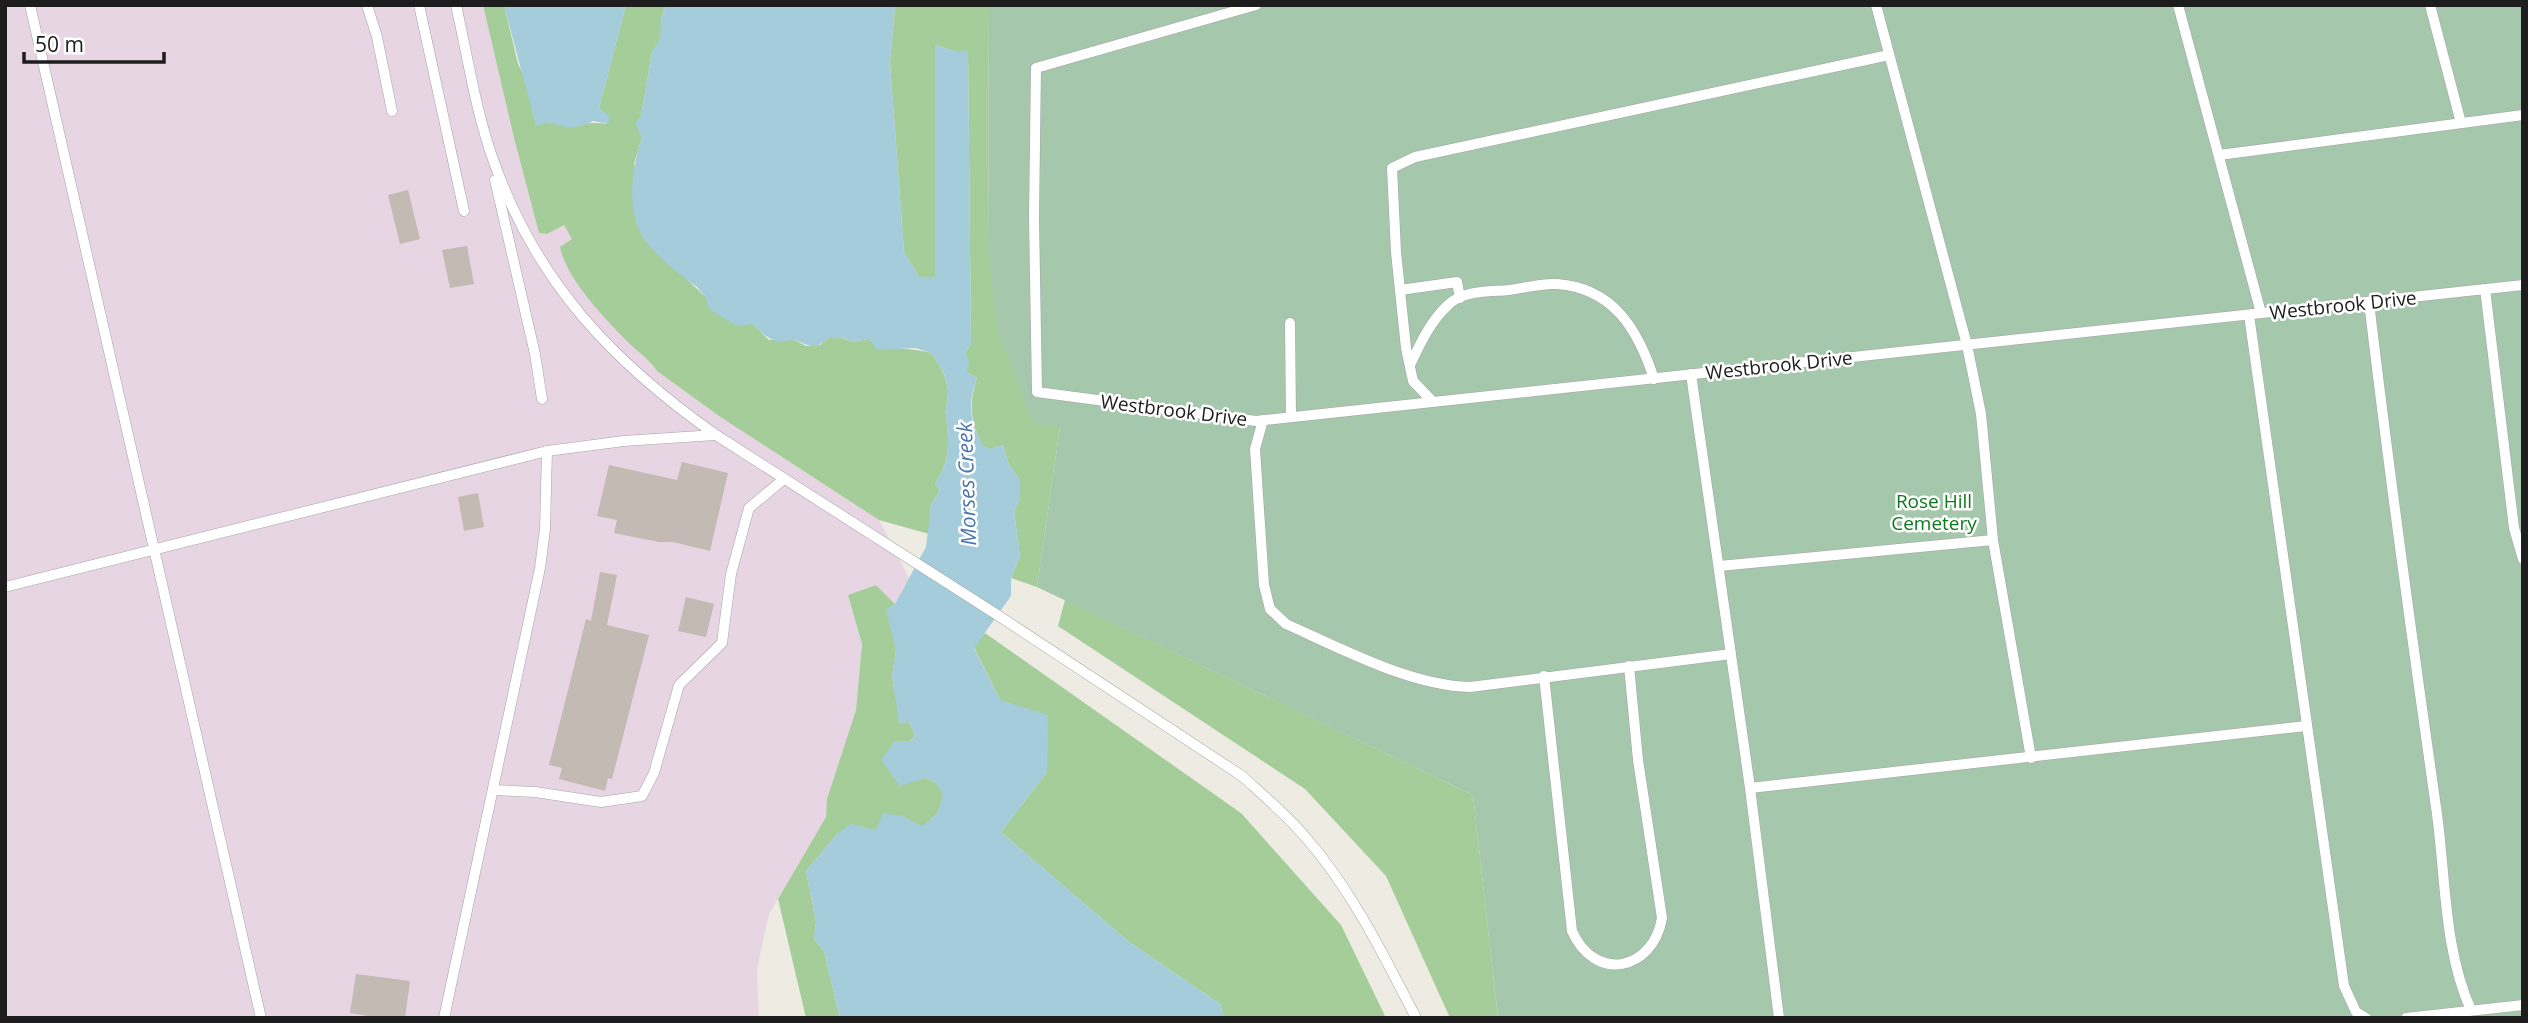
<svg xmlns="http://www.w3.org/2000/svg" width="2528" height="1023" font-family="'Open Sans',sans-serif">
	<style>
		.industrial { fill: #e7d5e3 }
		.forest { fill: #a5cd99 }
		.cemetery { fill: #a5c7ac }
		.water { fill: #a4ccdb }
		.building { fill: #c3bab3 }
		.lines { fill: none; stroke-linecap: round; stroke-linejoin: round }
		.service-casing { stroke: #a4a4a4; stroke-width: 11 }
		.service { stroke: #fff; stroke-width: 10 }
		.labels { text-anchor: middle; stroke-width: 5; stroke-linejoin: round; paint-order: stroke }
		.street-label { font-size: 19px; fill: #1d1d1d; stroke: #fff }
		.park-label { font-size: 19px; fill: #0e791c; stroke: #fff }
		.water-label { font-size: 21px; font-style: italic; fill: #4c76ab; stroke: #fff }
	</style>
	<rect width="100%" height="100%" fill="#eeebe3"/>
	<polygon class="industrial" points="5,5 483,5 514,138 539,233 547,234 564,224 645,358 652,362 657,371 719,416 879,520 909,578 895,604 876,585 848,595 862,644 856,710 827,799 826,817 769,914 757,969 759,1018 5,1018"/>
	<g class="forest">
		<path d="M483,5H504L518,64L548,122C567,129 587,120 607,124L599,108L626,5H666L661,19V39L652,52L641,116L642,138L634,164L684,277L705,296L752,323L769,340L793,339L806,346L820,345L830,337H840L854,342L867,339C885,351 911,347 931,353C940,365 948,378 948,393C948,400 945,408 946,415C949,444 951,459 935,484L940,490L931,505L929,534L879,520L719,416L657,371C650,360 639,353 630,344C607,321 566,279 560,247L572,239L564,225L547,234L539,233L514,138Z"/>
		<path d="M895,5H989L988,248L1060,427L1037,587L1011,578L1020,556L1014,511L1020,499V480L1009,465L1003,445L990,449L983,447C971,423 968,404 977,378L967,372L965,353L971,344L968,51L957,52L935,45V277H919L904,252L890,63Z"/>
		<polygon points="876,585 895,604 894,637 896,651 892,676 900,723 909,722 915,736 910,741 926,778 936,783 944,795 937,814 922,827 902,816 876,830 838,833 806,871 816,922 814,939 824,951 840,1018 806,1018 778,899 826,817 827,799 856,710 862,644 848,595"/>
		<polygon points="1065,600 1473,795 1498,1018 1450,1018 1386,876 1305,789 1058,626"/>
		<polygon points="985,633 1241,813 1341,925 1386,1018 1224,1018 1220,1004 1129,942 1001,832 1047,772 1000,700 974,647"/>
	</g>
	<polygon class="cemetery" points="989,5 2523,5 2523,1018 1498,1018 1473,795 1037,587 1060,427 1034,424 997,330 988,248"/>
	<g class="water">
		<path d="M504,5H626L599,108L610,117L608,124L593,121C577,130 565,128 548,122L536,126Z"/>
		<path d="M666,5H895L890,63L904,252L919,277H935V45L957,52L968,50L971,344L965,353L969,361L967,372L977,378C967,405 970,421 983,446L990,449L1003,445L1009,465L1020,480V499L1014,511L1020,556L1011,578V596L974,648L1000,700L1048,715L1047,772L1001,832L1129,942L1220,1004L1224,1018H840L824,951L814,939L816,922L806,871L838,833L851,824L876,830L883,813L902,816L922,826L937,814L943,795L936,783L926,778L900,786L881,760L895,741H910L915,736L909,722L899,723L892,676L896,651L886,609L895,604L926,547L931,505L940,490L935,484C951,459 949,444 946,415C945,408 948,400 948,393C948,377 940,365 931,353L915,348L875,350L874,344L867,339L854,342L841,337L836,339L830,337C814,351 810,346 793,339C775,347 765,335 752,324L737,326L709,309L705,296L697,287C679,274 657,257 644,239C625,210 632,168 642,138L635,123L641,116L652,52L660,39L661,19Z"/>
	</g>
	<g class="building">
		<polygon points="408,190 420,239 400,244 388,195"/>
		<polygon points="467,246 474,284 450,288 442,250"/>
		<polygon points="682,462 728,473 710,551 673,542 659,542 614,533 617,520 597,516 609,465 677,480"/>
		<polygon points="478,493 484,527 464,531 458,497"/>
		<polygon points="600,572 617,575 607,625 649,635 612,779 608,778 605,791 559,779 562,768 549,765 586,619 591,621"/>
		<polygon points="686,597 714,604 706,637 678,631"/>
		<polygon points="356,974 410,981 405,1018 381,1018 350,1013"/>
	</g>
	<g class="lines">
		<defs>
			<g id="service">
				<polyline points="30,5 261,1018"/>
				<polyline points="367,5 377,37 392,111"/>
				<polyline points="419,5 464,211"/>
				<path d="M456,5C468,58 476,114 495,165C538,284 614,363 716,435L999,616L1242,776C1264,796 1288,816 1307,839C1353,892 1384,956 1416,1018"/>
				<polyline points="1256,5 1036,68 1034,218 1037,392 1256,421 2523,285"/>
				<polyline points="1876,5 1967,345 1981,414 1993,540 2031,758"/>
				<polyline points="2178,5 2261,313"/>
				<polyline points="2430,5 2461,123"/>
				<polyline points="2219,155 2523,115"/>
				<polyline points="495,180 535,354 542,399"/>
				<polyline points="2485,289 2514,528 2523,559"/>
				<polyline points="1400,290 1457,282 1460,298"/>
				<path d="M2369,302C2389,471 2412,639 2436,807C2446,874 2443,948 2471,1010"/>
				<polyline points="2249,315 2344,986 2356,1012 2366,1018"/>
				<polyline points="1290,323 1291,417"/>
				<path d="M1410,365C1420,344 1430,322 1447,306C1462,290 1489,292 1509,290C1524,288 1542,283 1557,284C1613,288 1638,329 1654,379"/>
				<polyline points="1691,374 1750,788 1779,1018"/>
				<polyline points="1433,402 1413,381 1406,348 1396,252 1392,168 1415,157 1889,55"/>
				<path d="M1263,420L1255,449L1264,585L1270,609L1286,624C1340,648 1411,686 1470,687L1731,654"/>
				<polyline points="1719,566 1993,540"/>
				<polyline points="5,587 547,451 624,441 715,435"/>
				<path d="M1544,676L1572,931C1595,983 1653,971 1662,918L1638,760L1629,666"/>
				<polyline points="1750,788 2306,726"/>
				<polyline points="493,790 535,792 601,802 642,796 654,773 679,685 722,643 731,574 749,508 784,479"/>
				<polyline points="444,1018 540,568 545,529 547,451"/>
				<polyline points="2406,1018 2523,1005"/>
			</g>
		</defs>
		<use href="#service" class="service-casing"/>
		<use href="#service" class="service"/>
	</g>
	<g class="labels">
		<g class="street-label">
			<text transform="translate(2343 305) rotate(-6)" y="7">Westbrook Drive</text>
			<text transform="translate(1779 365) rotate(-6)" y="7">Westbrook Drive</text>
			<text transform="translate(1174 410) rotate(7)" y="7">Westbrook Drive</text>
		</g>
		<g class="park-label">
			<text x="1934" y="508">Rose Hill<tspan x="1934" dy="22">Cemetery</tspan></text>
		</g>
		<g class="water-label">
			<text transform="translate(967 484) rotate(-92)" y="7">Morses Creek</text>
		</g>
	</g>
	<rect width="2528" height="1023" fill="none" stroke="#1d1d1d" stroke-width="14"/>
	<path d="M24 52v10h140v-10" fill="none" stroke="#1d1d1d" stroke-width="3.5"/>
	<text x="35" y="52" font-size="21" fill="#1d1d1d" stroke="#ffffff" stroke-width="5" paint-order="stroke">50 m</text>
</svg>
